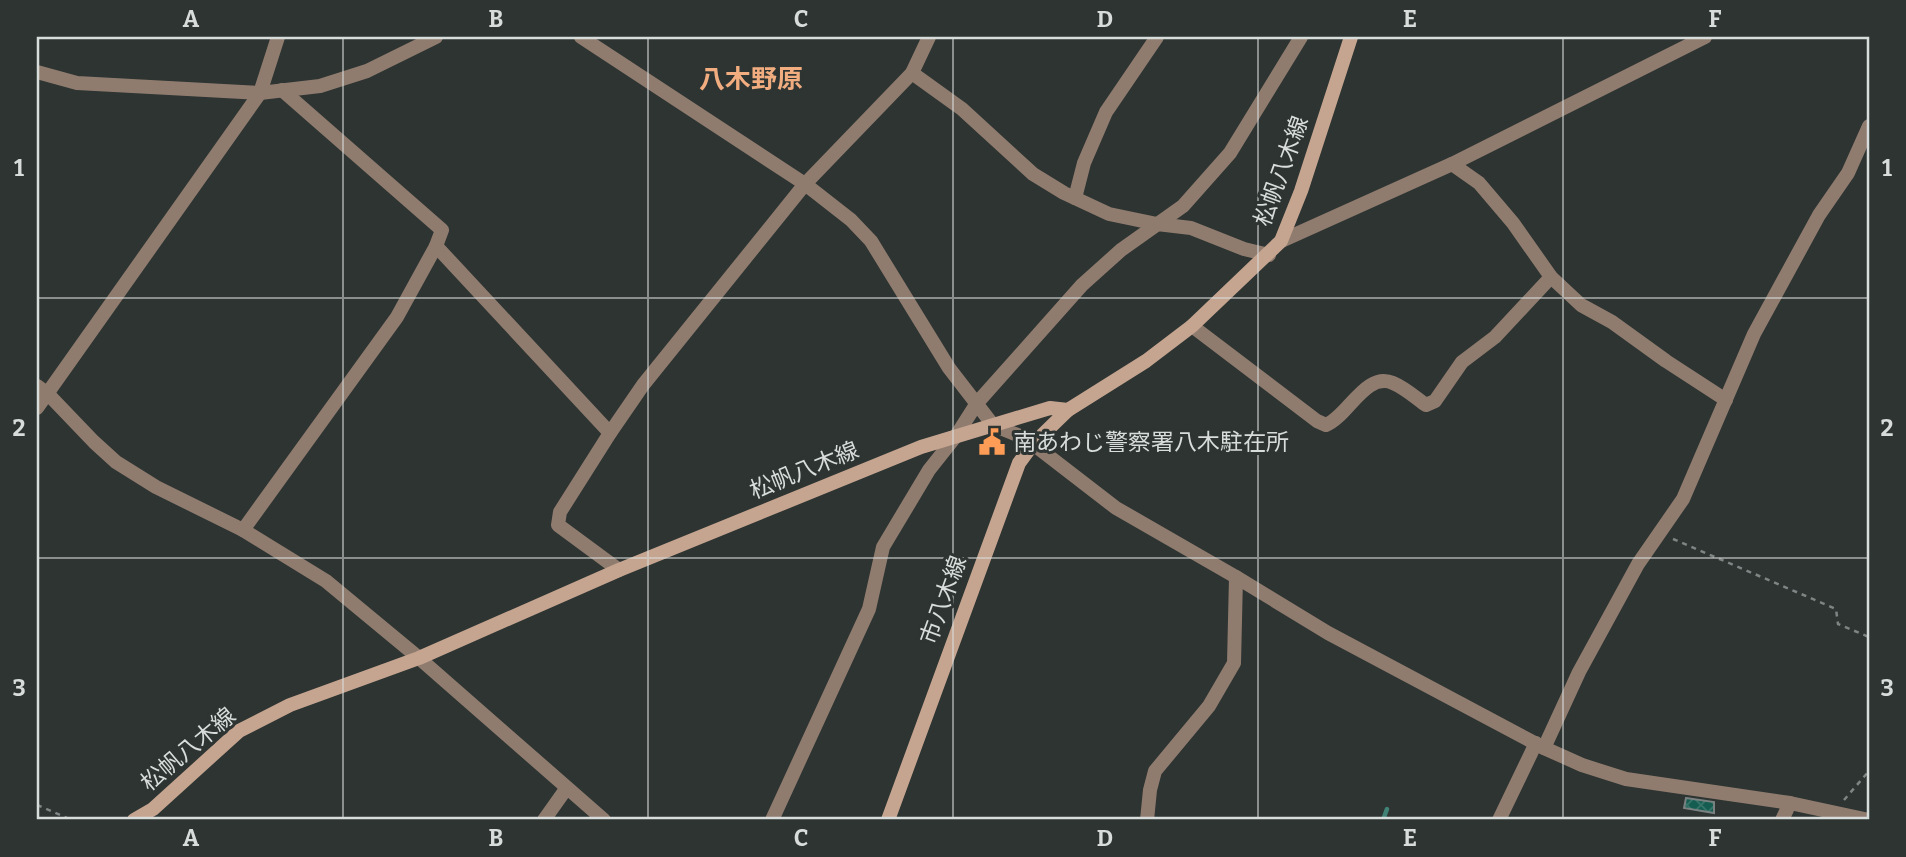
<svg xmlns="http://www.w3.org/2000/svg" width="1906" height="857" font-family="Bitter,'Noto Sans JP',serif">
	<style>
		.lines { fill: none; stroke-linecap: round; stroke-linejoin: round }
		.stream { stroke: #408275; stroke-width: 4.5 }
		.building { fill: url(#building-cross-hatch); stroke: #798280; stroke-width: 2 }
		.path { stroke: #7f8584; stroke-width: 2.5; stroke-dasharray: 5 5; stroke-linecap: butt }
		.street { stroke: #907c6f; stroke-width: 14 }
		.secondary { stroke: #c6a590; stroke-width: 14 }
		.grid { fill: none; stroke: #d8dddc; stroke-width: 2; stroke-opacity: 0.55 }
		.labels { text-anchor: middle; stroke-width: 6; stroke-linejoin: round; paint-order: stroke }
		.street-label { font-size: 23px; fill: #d8dddc; stroke: #2d3432 }
		.poi-label { font-size: 23px; fill: #d8dddc; stroke: #2d3432; text-anchor: start }
		.quarter-label { font-size: 26px; font-weight: bold; fill: #f1ad7f; stroke: #2d3432 }
		.neatline { fill: none; stroke: #d8dddc; stroke-width: 2.5 }
		.grid-label { font-size: 23px; text-anchor: middle; font-weight: bold; fill: #d8dddc }
	</style>
	<defs>
		<pattern id="building-cross-hatch" width="8" height="8" patternUnits="userSpaceOnUse" patternTransform="scale(1.75)"><rect width="8" height="8" fill="#165d51"/><path d="M0 0l8 8M0 8l8-8" fill="none" stroke="#377469"/></pattern>
	</defs>
	<rect width="100%" height="100%" fill="#2d3432"/>
	<g class="lines">
		<polyline class="stream" points="1383,820 1387,809"/>
	</g>
	<polygon class="building" points="1686,798 1714,802 1714,813 1684,808"/>
	<g class="lines">
		<g class="path">
			<polyline points="1673,539 1836,609 1838,624 1869,637"/>
			<polyline points="1844,800 1869,771"/>
			<polyline points="37,805 72,820"/>
		</g>
		<g class="street">
			<polyline points="581,37 805,184 851,220 871,241 949,368 993,425 1020,436 1033,444 1116,508 1236,577 1328,633 1544,748 1582,765 1626,779 1790,803 1869,820"/>
			<polyline points="37,72 77,83 260,93 320,86 367,71 436,37"/>
			<polyline points="912,73 962,109 1033,174 1064,193 1109,214 1157,224 1191,228 1244,249 1269,255"/>
			<polyline points="282,90 442,230 436,246 610,433"/>
			<polyline points="1452,164 1479,183 1513,223 1551,277 1581,305 1612,322 1666,361 1726,400"/>
			<polyline points="1075,198 1084,163 1106,112 1157,37"/>
			<polyline points="1281,241 1452,164 1705,37"/>
			<path d="M1192,326L1317,421L1326,425C1348,416 1366,371 1393,383C1405,388 1416,398 1426,405L1435,401L1462,362L1495,337L1551,277"/>
			<polyline points="37,386 48,394 94,442 116,462 156,487 243,530 326,581 419,658 604,820"/>
			<polyline points="37,408 260,93 278,37"/>
			<polyline points="243,530 397,317 436,246"/>
			<polyline points="619,570 558,525 560,512 610,433 643,385 805,184 912,73 929,37"/>
			<polyline points="1544,748 1579,672 1638,564 1683,499 1754,334 1819,215 1848,173 1869,126"/>
			<polyline points="544,820 566,789"/>
			<polyline points="772,820 869,609 883,547 929,470 956,436 977,403 1082,285 1121,250 1183,206 1230,153 1301,37"/>
			<polyline points="1147,820 1150,790 1155,771 1209,706 1234,663 1236,577"/>
			<polyline points="1499,820 1536,743"/>
			<polyline points="1782,820 1790,803"/>
		</g>
		<g class="secondary">
			<polyline points="134,820 153,809 239,731 290,705 419,658 619,570 921,447 1050,408 1068,410"/>
			<polyline points="888,820 1019,463 1033,444 1068,410 1146,361 1192,326 1281,241 1301,191 1351,37"/>
		</g>
	</g>
	<path class="grid" d="M343,37V820M648,37V820M953,37V820M1258,37V820M1563,37V820M37,298H1869M37,558H1869"/>
	<defs>
		<symbol id="civic-bare" viewBox="-9 -9 18 18"><path d="M-.6-6.5H3V-4.5H.6V-3L4-1V1h2V6H-6V1h2V-1L-.6-3ZM-1.2 2.5V6h2.4V2.5Z" fill="#fd9c56" stroke="#2d3432" stroke-width="2.5" paint-order="stroke"/></symbol>
	</defs>
	<g fill-rule="evenodd">
		<use href="#civic-bare" x="973" y="423" width="38" height="38"/>
	</g>
	<g class="labels">
		<g class="street-label">
			<text transform="translate(1281 171) rotate(-70)" y="8">松帆八木線</text>
			<text transform="translate(804 470) rotate(-22)" y="8">松帆八木線</text>
			<text transform="translate(943 600) rotate(-70)" y="8">市八木線</text>
			<text transform="translate(188 749) rotate(-40)" y="8">松帆八木線</text>
		</g>
		<g class="poi-label">
			<text x="1013" y="450">南あわじ警察署八木駐在所</text>
		</g>
		<g class="quarter-label">
			<text x="751" y="88">八木野原</text>
		</g>
	</g>
	<rect width="1906" height="857" fill="none" stroke="#2d3432" stroke-width="77"/>
	<rect x="38" y="38" width="1830" height="780" class="neatline"/>
	<g class="grid-label">
		<text x="191" y="27">A</text>
		<text x="496" y="27">B</text>
		<text x="801" y="27">C</text>
		<text x="1105" y="27">D</text>
		<text x="1410" y="27">E</text>
		<text x="1715" y="27">F</text>
		<text x="19" y="176">1</text>
		<text x="1887" y="176">1</text>
		<text x="19" y="436">2</text>
		<text x="1887" y="436">2</text>
		<text x="19" y="696">3</text>
		<text x="1887" y="696">3</text>
		<text x="191" y="846">A</text>
		<text x="496" y="846">B</text>
		<text x="801" y="846">C</text>
		<text x="1105" y="846">D</text>
		<text x="1410" y="846">E</text>
		<text x="1715" y="846">F</text>
	</g>
</svg>
